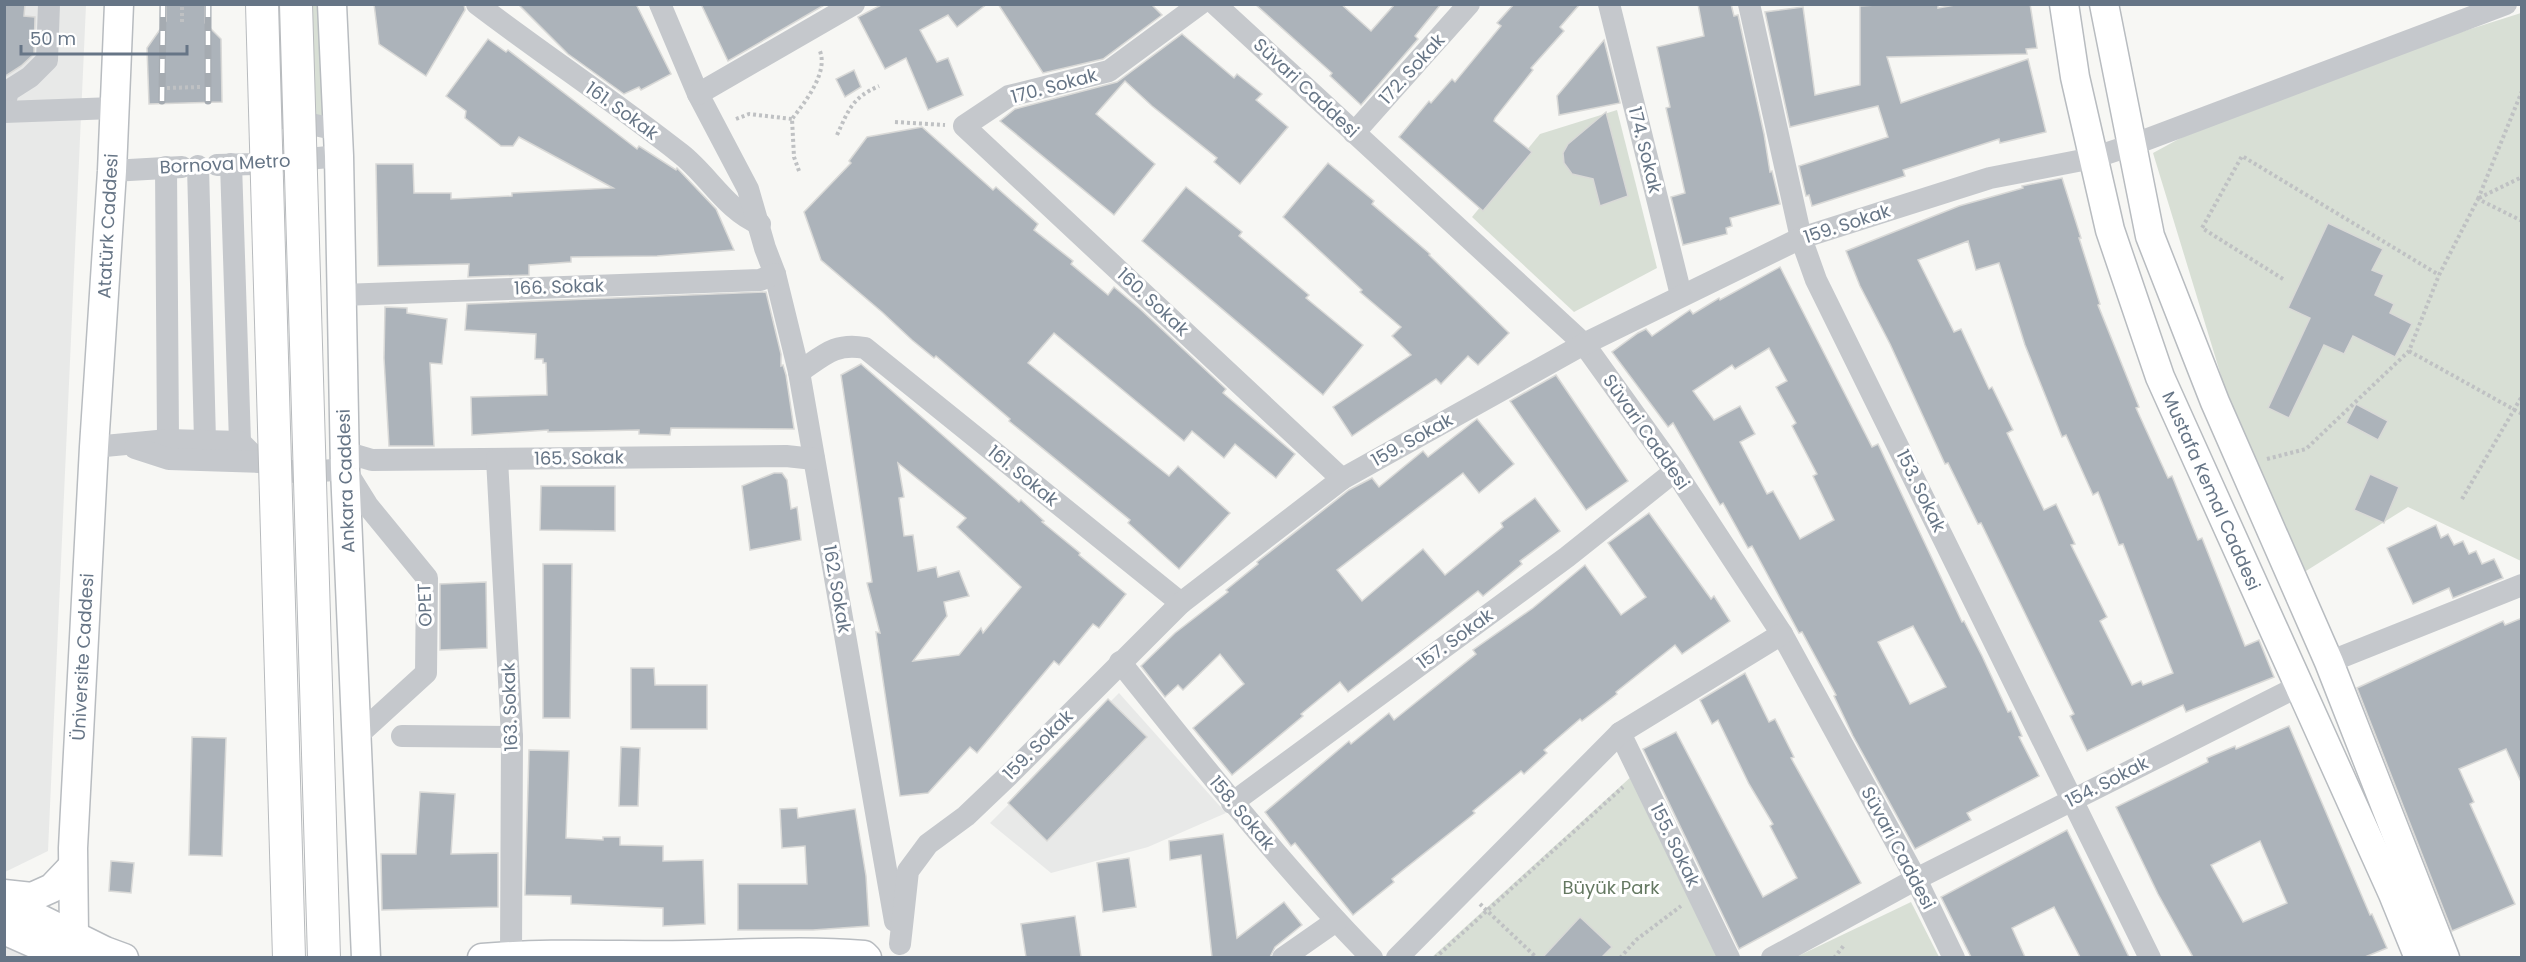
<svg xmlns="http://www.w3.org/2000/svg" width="2526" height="962" font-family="Poppins,sans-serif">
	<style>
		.built { fill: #e8e9e8 }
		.green { fill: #d8dfd5 }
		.building { fill: #acb3ba; stroke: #d9d9d7; stroke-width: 1.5; fill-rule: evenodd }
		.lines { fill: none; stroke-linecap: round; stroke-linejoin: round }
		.major-casing { stroke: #b8bcc0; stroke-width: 31 }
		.path { stroke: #bfc1c3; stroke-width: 4; stroke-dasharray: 3 3; stroke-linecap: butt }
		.minor { stroke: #c5c8cc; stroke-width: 22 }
		.major { stroke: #fff; stroke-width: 28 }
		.rail-casing { stroke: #a5abb1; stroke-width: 7 }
		.rail { stroke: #fff; stroke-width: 4.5; stroke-dasharray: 14; stroke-linecap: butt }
		.highway-bridge-casing { stroke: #b8bbbe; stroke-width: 34; stroke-linecap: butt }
		.highway-bridge { stroke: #fff; stroke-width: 32 }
		.labels { text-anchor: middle; stroke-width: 6; stroke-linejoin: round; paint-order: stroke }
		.street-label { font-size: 18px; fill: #667586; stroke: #fff }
		.park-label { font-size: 18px; fill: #647861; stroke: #fff }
	</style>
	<rect width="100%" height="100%" fill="#f7f7f4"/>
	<g class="built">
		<polygon points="5,5 86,5 48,851 5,872"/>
		<polygon points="1119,693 1226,813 1148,847 1051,873 990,823"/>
		<polygon points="5,938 47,957 5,957"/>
	</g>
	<g class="green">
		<polygon points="310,5 322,5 324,116 313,116"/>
		<polygon points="2521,13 2521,561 2408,507 2298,576 2248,464 2153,153 2256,97"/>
		<polygon points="1617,110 1657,268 1574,312 1472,217 1540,134"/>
		<polygon points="1633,775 1721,958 1431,958"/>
		<polygon points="1911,902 1939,957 1794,958"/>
	</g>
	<g class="building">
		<polygon points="4,4 25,4 24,16 35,17 34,54 21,66 4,77"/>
		<polygon points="166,4 205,4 205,23 221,39 222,102 149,104 147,48 166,21"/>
		<polygon points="374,4 464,4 465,10 426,76 379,44"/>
		<polygon points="518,4 636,4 671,74 641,90 639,87 624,94 568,54"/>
		<polygon points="701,4 826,4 728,61"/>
		<polygon points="883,4 987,4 957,27 948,15 920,30 937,62 948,58 963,95 928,110 906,58 885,69 858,17"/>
		<polygon points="998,4 1151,4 1162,15 1103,59 1043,73"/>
		<polygon points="1255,4 1341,4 1371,31 1395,4 1441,4 1415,36 1418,39 1361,105 1330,76 1332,73"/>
		<polygon points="1514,4 1580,4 1560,27 1564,31 1531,68 1533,70 1495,118 1494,121 1532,152 1483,211 1399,137 1429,101 1431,103 1452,79 1455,82 1501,26 1497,23"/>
		<polygon points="1698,4 1731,4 1734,16 1738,15 1764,134 1770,172 1772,171 1780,204 1730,218 1732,226 1726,228 1727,234 1683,245 1671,197 1685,193 1666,108 1670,107 1657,47 1704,36"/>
		<polygon points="1893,4 1938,4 1938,8 1960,4 2030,4 2037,48 2026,49 2027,54 1887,57 1901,103 2028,59 2046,132 2000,143 1999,139 1903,170 1905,176 1812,206 1809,195 1806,196 1799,166 1888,137 1878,106 1790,127 1765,12 1803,7 1815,95 1860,85 1860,6"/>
		<polygon points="1182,34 1234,78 1237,74 1262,94 1256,100 1288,127 1240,184 1214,162 1217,158 1152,106 1125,81 1096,114 1155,164 1114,215 1000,121 1015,109 1117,82"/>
		<polygon points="488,39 506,52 508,50 637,149 639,146 676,170 677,168 716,209 734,250 657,256 571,257 571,262 529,265 529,275 468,277 469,264 378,266 376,164 413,164 414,193 451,193 451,199 512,196 512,193 613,188 519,137 513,146 501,146 465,118 466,111 446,96"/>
		<polygon points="1604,40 1620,103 1559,115 1557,96"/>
		<polygon points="854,70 861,87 845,97 836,79"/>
		<polygon points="1606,112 1628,196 1600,206 1593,179 1572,174 1564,163 1563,153 1568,144"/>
		<polygon points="922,127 993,190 996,187 1038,224 1034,230 1073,261 1071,264 1108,295 1114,287 1139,308 1226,389 1223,393 1295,454 1276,478 1235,444 1224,458 1192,431 1184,441 1054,333 1028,363 1169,476 1178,466 1230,513 1179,569 1128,523 1130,520 1009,421 1010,419 936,356 934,358 912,340 882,312 821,260 804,212 851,163 849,161 867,137"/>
		<polygon points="1328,163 1374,201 1372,204 1430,254 1429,255 1509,333 1478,365 1468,356 1441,384 1436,379 1352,436 1333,407 1411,355 1392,336 1401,327 1360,292 1362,290 1283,217"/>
		<path d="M2062,178L2081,238H2079L2100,304L2098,305L2139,407L2136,408L2168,478L2172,476L2198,540L2202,538L2245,646L2259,640L2274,677L2186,712L2183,705L2087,751L2070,716L2074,714L1981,523L1978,524L1948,463L1945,464L1890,344L1860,286L1846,251L1959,206L2023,188L2022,186ZM1968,241L1976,270L1999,263L2025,345L2062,437L2066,435L2093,495L2098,492L2119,545L2123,544L2173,673L2143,685L2141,681L2132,685L2100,621L2107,617L2071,545L2075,544L2056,504L2044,510L2007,433L2013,430L1992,387L1989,389L1961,329L1954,332L1918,260Z"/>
		<polygon points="1186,187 1242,232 1239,236 1309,295 1306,298 1363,345 1323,395 1142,241"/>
		<polygon points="2328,223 2383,249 2372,270 2384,275 2375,295 2394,304 2390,313 2412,324 2395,357 2353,336 2344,354 2324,345 2289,418 2268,408 2310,318 2288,308"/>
		<path d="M1780,267L1872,447L1878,444L1962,622L1964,621L1982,656L2008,712L2011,711L2022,736L2019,737L2039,776L1967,813L1971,820L1915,849L1853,736L1834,696L1836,695L1802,632L1799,633L1752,546L1748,548L1723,503L1720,505L1673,423L1668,427L1612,352L1638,333L1646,329L1652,336L1690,310L1693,314L1719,298L1720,300ZM1769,348L1787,381L1776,387L1796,423L1792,426L1817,474L1813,476L1834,520L1800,539L1773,491L1767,494L1740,442L1755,434L1740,406L1714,420L1693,391L1732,365L1735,369ZM1913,626L1946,687L1910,704L1878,642Z"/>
		<polygon points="766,292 781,354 781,366 783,365 786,375 794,429 671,428 670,435 639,434 639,430 548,432 548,430 472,435 471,397 547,395 546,363 543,363 543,359 535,359 536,334 465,330 467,304"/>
		<polygon points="385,307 407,308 407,313 447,319 442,364 430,363 434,446 389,446 384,358"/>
		<path d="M861,364L1019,502L1021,500L1044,521L1042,522L1080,553L1079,555L1126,594L1099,628L1093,624L1059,665L1054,661L977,753L970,747L928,793L900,796L876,632L880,633L867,583L872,582L841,375ZM898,463L966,518L957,527L1021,587L983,633L981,628L959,655L913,661L947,616L944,602L969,596L959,571L938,577L936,567L918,571L913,535L904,536L899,498L904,497Z"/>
		<polygon points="1556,375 1628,481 1586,510 1510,401"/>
		<polygon points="2356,404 2388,421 2378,440 2346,423"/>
		<polygon points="1477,419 1514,464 1479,493 1463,473 1337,570 1362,601 1423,549 1445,575 1503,527 1501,523 1535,498 1560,531 1520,561 1522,564 1483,596 1478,591 1348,692 1340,682 1301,714 1303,716 1232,775 1193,728 1244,684 1220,654 1183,690 1178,685 1165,697 1141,666 1175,633 1228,592 1226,590 1258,564 1257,562 1349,490 1372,478 1379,487 1423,451 1428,457"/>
		<polygon points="774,473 782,473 787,480 791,509 797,507 801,540 750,550 742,486"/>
		<polygon points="2370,474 2399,487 2384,523 2354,510"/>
		<polygon points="541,486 615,486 615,531 540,530"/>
		<polygon points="1649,513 1711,599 1714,596 1730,621 1682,654 1675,645 1616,692 1617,694 1582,721 1580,719 1544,750 1547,753 1524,774 1521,771 1473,811 1475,813 1392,879 1394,882 1353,915 1295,843 1291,846 1265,812 1349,741 1351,744 1389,713 1394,720 1476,654 1473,650 1533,608 1585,565 1621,615 1646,597 1608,543"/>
		<polygon points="2436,525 2441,538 2448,534 2454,545 2463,541 2469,554 2476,551 2482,564 2494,559 2503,578 2453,598 2449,588 2413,604 2387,548"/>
		<polygon points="543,564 572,564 570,718 543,718"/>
		<polygon points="486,582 487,648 440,650 440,584"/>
		<polygon points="2522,618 2522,784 2506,749 2459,769 2474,802 2470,804 2515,904 2452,931 2357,688 2503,621 2505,625"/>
		<polygon points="631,668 654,668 655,685 707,685 707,729 631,729"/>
		<polygon points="1745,673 1769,722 1775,719 1794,757 1791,758 1861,883 1739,949 1643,749 1676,732 1763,897 1797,878 1770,826 1773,824 1749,784 1718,720 1712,724 1700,700"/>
		<polygon points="1108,699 1147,737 1047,841 1008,803"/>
		<path d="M2289,726L2370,915L2372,914L2387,948L2365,957H2193L2158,894L2116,807L2208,762L2207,758L2235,746L2236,749ZM2260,841L2287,903L2243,922L2211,865Z"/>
		<polygon points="192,737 226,738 222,856 189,855"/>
		<polygon points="621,747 640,748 638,806 619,806"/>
		<polygon points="529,750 569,751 566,838 603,840 603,837 620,837 620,845 663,846 663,861 703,860 705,924 663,926 663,908 571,904 571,896 525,895"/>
		<polygon points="420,792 455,794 451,854 498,853 498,907 382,910 381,854 416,854"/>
		<polygon points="797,808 798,818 855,809 866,876 869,926 813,930 738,930 738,884 807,884 805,846 782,848 780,809"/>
		<polygon points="2067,830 2129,957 2080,957 2054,907 2012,928 2025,957 1971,957 1941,897"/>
		<polygon points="1223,834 1237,938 1284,902 1302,925 1275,947 1270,957 1212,957 1201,855 1170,860 1169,841"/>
		<polygon points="1129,858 1136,907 1103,912 1097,863"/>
		<polygon points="111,861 134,863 131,893 109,891"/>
		<polygon points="1075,916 1081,957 1026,957 1021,924"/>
		<polygon points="1580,917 1612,947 1602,957 1543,957"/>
	</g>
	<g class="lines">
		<defs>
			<g id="major">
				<polyline points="332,4 339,156 345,469 366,958"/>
				<polyline points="2064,4 2075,77 2110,230 2160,377 2393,894 2419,958"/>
				<polyline points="2104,4 2150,236 2215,402 2329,662 2445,958"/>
				<polyline points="4,894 32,897 52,888 72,867"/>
				<polyline points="4,901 105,951 124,958"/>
				<polyline points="4,930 67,958"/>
				<polyline points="72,958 74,935 73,848 94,447 112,171 119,4"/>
				<path d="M482,958C551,952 620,956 689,955C748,954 806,950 864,955L867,958"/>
			</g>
		</defs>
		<use href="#major" class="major-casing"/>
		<g class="path">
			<polyline points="182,22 182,4"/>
			<polyline points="167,88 200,87"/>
			<polyline points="736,119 749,114 792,119"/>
			<polyline points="895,122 945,125"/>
			<path d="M837,135C849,109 852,98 879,86"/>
			<path d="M799,171L794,157L792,119C805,102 830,71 819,49"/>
			<polyline points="2479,198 2522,177"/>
			<polyline points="2478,199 2522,91"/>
			<polyline points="2283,279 2202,228 2242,156 2439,275"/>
			<polyline points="2409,351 2522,414"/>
			<polyline points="2267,459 2306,449 2409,351 2439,275 2478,199 2522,221"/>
			<polyline points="2462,499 2522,396"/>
			<polyline points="1480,904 1537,958"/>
			<polyline points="1435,958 1623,787"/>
			<polyline points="1620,958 1636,940 1681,906"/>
			<polyline points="1834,958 1845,944"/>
		</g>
		<g class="minor">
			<polyline points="279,4 283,118 338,130"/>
			<path d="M477,4C544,55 615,102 681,154C708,175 727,211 760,224"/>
			<polyline points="660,4 698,94 748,189 765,248 775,274 799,372 895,921"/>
			<polyline points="1200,4 1109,71 1009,96 964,126 1342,479"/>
			<polyline points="1215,4 1584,344 1675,471 1782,634 1916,879 1954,958"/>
			<polyline points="1609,4 1681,295"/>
			<polyline points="1749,4 1801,238 1816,280 2150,958"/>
			<polyline points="698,94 854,4"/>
			<polyline points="4,107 8,91 30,77 47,60 49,4"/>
			<polyline points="4,112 114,108"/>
			<polyline points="1354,133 1469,4"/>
			<polyline points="231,164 240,442"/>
			<polyline points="217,165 255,164 339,156"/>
			<polyline points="198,166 205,441"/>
			<polyline points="166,167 168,440"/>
			<polyline points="112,171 182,167"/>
			<polyline points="341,295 760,280 775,274"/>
			<path d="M799,372C823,356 835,342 865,348L1181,603"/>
			<polyline points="94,447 168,440 240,442 260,462 298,473 345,469 368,506 427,578 426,673 357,736"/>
			<polyline points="135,448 169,459 260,462"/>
			<polyline points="345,452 372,460 786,456 814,459"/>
			<polyline points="497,459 512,737 511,955"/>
			<path d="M1120,662C1201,763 1281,865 1372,958"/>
			<polyline points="2329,662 2522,585"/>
			<polyline points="1620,733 1729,958"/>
			<polyline points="402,736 512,737"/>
			<polyline points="1232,803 1567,557 1675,471"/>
			<polyline points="900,944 908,871 928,844 966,816 1009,775 1181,603 1342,479 1584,344 1801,238 1990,178 2093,158 2132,145 2506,4"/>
			<polyline points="1283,958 1336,921"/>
			<polyline points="1397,958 1620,733 1782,634"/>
			<polyline points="1772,958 1916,879 2299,686"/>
		</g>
		<use href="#major" class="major"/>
		<defs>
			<g id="rail">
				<polyline points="162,101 163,4"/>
				<polyline points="208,101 208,4"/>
			</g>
		</defs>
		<use href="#rail" class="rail-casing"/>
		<use href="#rail" class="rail"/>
		<defs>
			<g id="highway-bridge">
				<polyline points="262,4 289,958"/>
				<polyline points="296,4 324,958"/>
			</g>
		</defs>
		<use href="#highway-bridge" class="highway-bridge-casing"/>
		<use href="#highway-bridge" class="highway-bridge"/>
	</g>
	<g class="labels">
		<g class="street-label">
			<text transform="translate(1412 69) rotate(-48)" y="6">172. Sokak</text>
			<text transform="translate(1054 86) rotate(-15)" y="6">170. Sokak</text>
			<text transform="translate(1306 88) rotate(43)" y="6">Süvari Caddesi</text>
			<text transform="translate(622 111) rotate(36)" y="6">161. Sokak</text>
			<text transform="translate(1645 150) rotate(76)" y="6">174. Sokak</text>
			<text transform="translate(225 164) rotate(-3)" y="6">Bornova Metro</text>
			<text transform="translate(1847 224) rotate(-18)" y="6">159. Sokak</text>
			<text transform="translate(108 226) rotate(-87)" y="6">Atatürk Caddesi</text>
			<text transform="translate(559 287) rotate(-2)" y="6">166. Sokak</text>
			<text transform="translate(1153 302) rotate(43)" y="6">160. Sokak</text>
			<text transform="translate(1646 432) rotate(55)" y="6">Süvari Caddesi</text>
			<text transform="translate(1412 440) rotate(-29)" y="6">159. Sokak</text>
			<text transform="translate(579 458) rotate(-1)" y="6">165. Sokak</text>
			<text transform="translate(1023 476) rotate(39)" y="6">161. Sokak</text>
			<text transform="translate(346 481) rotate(-92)" y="6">Ankara Caddesi</text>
			<text transform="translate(1921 491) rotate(64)" y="6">153. Sokak</text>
			<text transform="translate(2211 491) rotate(66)" y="6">Mustafa Kemal Caddesi</text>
			<text transform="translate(837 589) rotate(80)" y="6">162. Sokak</text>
			<text transform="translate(425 605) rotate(-92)" y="6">OPET</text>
			<text transform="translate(1455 639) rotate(-36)" y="6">157. Sokak</text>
			<text transform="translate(83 657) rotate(-87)" y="6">Üniversite Caddesi</text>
			<text transform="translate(510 707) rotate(-92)" y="6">163. Sokak</text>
			<text transform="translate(1038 745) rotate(-45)" y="6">159. Sokak</text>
			<text transform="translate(2107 782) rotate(-27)" y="6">154. Sokak</text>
			<text transform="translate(1242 813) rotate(50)" y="6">158. Sokak</text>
			<text transform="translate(1675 845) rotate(64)" y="6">155. Sokak</text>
			<text transform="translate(1898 848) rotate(62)" y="6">Süvari Caddesi</text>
		</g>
		<g class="park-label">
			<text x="1611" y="894">Büyük Park</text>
		</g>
	</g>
	<rect width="2526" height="962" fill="none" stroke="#667586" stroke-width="12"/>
	<path d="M21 45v9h166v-9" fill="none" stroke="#667586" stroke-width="3"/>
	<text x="30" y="45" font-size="18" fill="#667586" stroke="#ffffff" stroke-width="4.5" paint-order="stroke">50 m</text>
</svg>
